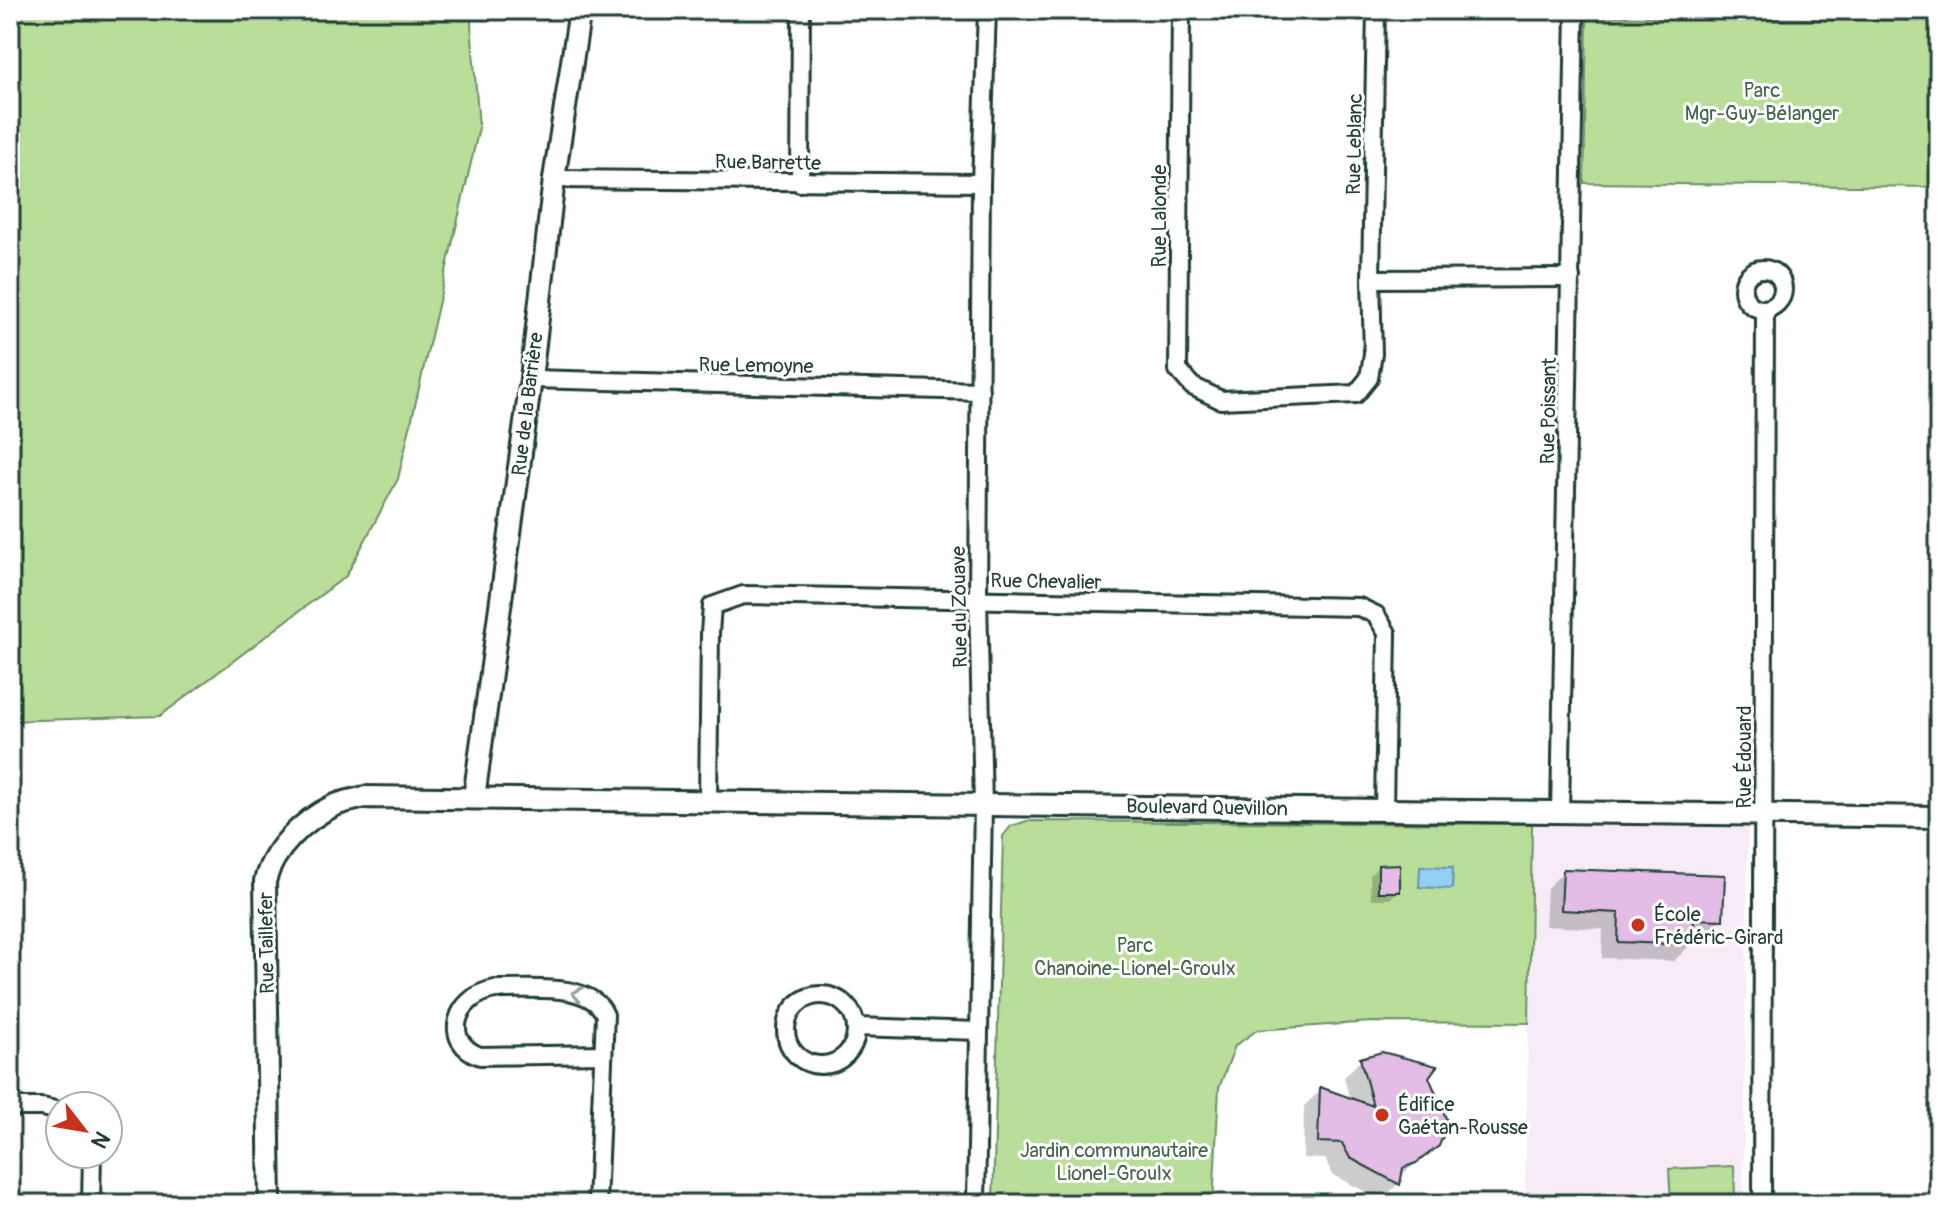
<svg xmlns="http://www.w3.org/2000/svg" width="1949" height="1214" font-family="Pangolin,sans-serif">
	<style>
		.built { fill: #f7ebf8 }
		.green { fill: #b8de9a; stroke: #6c8e67; stroke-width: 2 }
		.water { fill: #93cef3; stroke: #6594a7; stroke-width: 2 }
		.shadow { fill: #0003 }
		.building { fill: #e3bde6; stroke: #1f3d34; stroke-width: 2 }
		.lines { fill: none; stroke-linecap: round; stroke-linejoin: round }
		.minor-casing { stroke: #1f3d34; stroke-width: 22 }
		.tertiary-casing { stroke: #1f3d34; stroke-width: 26 }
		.minor { stroke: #fff; stroke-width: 16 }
		.tertiary { stroke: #fff; stroke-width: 20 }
		.oneway { stroke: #8f9e9a }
		.poi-dot { fill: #c8321e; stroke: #fff; stroke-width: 3 }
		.labels { text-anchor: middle; stroke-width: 6; stroke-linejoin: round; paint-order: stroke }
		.park-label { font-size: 20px; fill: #45654e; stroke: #fff }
		.street-label { font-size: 20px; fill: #1f3d34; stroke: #fff }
		.poi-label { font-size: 20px; fill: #1f3d34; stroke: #fff; text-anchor: start }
	</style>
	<rect width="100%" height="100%" fill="#fff"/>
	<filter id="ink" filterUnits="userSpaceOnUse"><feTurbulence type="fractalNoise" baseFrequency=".0125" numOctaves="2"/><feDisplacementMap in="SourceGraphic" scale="16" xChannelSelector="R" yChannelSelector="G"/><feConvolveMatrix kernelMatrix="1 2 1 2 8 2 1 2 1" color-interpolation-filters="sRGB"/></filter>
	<g filter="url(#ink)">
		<polygon class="built" points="1532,824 1748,828 1743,1204 1525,1204"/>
		<g class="green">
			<polygon points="10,10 470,10 479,128 398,479 346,576 160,716 10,721"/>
			<polygon points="1587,16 1939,21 1938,187 1584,183"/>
			<polygon points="1027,821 1532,824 1529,1023 1371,1022 1257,1030 1235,1046 1219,1088 1213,1204 993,1204 1003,836 1011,826"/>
			<polygon points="1734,1166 1735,1199 1732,1204 1671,1204 1669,1169"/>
		</g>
		<polygon class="water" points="1420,866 1453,867 1452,889 1419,887"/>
		<g class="shadow">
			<polygon points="1378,867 1398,891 1390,899 1371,899 1370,875"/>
			<polygon points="1564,871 1721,919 1704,936 1691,935 1691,944 1674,961 1602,958 1603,929 1545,926 1547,888"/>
			<polygon points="1361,1060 1426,1077 1438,1145 1399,1177 1398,1184 1382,1200 1333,1175 1325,1159 1303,1158 1304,1106 1321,1090 1350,1100 1344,1077"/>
		</g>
		<g class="building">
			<polygon points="1400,864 1400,892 1378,892 1378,865"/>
			<polygon points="1563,869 1725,875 1723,920 1694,919 1693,945 1618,942 1619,913 1561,910"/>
			<polygon points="1382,1052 1437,1066 1429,1077 1448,1123 1439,1146 1416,1163 1403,1168 1400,1185 1350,1158 1342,1143 1318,1142 1320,1087 1373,1106 1360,1058"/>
		</g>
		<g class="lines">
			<defs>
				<g id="minor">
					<polyline points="1181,10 1178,370 1192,386 1221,400 1356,394 1369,378 1373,354 1371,279 1376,10"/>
					<polyline points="554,179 981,183"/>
					<polyline points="800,183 801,10"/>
					<circle cx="1763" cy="289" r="20"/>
					<polyline points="1371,279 1571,278"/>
					<polyline points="531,379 980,391"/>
					<polyline points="708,801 710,633 712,606 743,595 1359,607 1376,615 1387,633 1384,810"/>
					<polyline points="1560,812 1575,10"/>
					<circle cx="821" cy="1030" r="35"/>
					<polyline points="856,1027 979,1031"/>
					<polyline points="10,1107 42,1107 60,1111"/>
					<polyline points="91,1204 92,1154"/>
					<path d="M597,1204L605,1015C591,981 527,990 495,989C455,996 441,1042 480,1056L603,1054"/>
					<polyline points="976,1204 983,805 978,599 981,183 987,10"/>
					<polyline points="1762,1204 1765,310"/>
				</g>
				<g id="tertiary">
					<polyline points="474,798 531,379 554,179 580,10"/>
					<path d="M270,1204L265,881C273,849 304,820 333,806C343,801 355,800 365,797L1939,817"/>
				</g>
			</defs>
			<use href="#minor" class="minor-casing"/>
			<use href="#tertiary" class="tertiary-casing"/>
			<use href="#minor" class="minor"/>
			<use href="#tertiary" class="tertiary"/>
		</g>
		<defs><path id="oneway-chevron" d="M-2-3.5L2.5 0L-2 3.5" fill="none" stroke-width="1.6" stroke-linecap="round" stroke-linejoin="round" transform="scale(2)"/></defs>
		<use class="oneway" href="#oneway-chevron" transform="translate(577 994) rotate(-169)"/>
	</g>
	<g class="poi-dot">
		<circle cx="1638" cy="925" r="8"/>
		<circle cx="1382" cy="1115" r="8"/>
	</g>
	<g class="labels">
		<g class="park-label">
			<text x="1762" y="97">Parc<tspan x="1762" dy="23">Mgr-Guy-Bélanger</tspan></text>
			<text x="1135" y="952">Parc<tspan x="1135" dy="23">Chanoine-Lionel-Groulx</tspan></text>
			<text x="1114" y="1157">Jardin communautaire<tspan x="1114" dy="23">Lionel-Groulx</tspan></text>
		</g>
		<g class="street-label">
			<text transform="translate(1354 144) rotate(-89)" y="7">Rue Leblanc</text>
			<text transform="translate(768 162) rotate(1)" y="7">Rue Barrette</text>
			<text transform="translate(1159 216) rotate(-90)" y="7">Rue Lalonde</text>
			<text transform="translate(756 365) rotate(1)" y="7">Rue Lemoyne</text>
			<text transform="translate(527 404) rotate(-83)" y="7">Rue de la Barrière</text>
			<text transform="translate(1548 411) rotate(-89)" y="7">Rue Poissant</text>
			<text transform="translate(1046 581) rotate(1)" y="7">Rue Chevalier</text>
			<text transform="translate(959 607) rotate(-91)" y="7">Rue du Zouave</text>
			<text transform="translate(1744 757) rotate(-90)" y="7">Rue Édouard</text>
			<text transform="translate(1207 807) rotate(1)" y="7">Boulevard Quevillon</text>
			<text transform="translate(266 943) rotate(-91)" y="7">Rue Taillefer</text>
		</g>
		<g class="poi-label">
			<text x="1654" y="921">École<tspan x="1654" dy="23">Frédéric-Girard</tspan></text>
			<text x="1398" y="1111">Édifice<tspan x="1398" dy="23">Gaétan-Rousse</tspan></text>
		</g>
	</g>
	<rect width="1949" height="1214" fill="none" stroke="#fff" stroke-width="40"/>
	<rect x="20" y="20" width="1909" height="1174" fill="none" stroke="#1f3d34" stroke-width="3" filter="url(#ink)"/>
	<g transform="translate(84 1130) rotate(121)"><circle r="38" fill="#ffffff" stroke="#a5b1ae" stroke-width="2"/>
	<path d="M0-6L14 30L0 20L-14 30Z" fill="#c8321e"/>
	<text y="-12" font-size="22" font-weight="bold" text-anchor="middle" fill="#1f3d34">N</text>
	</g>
</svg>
